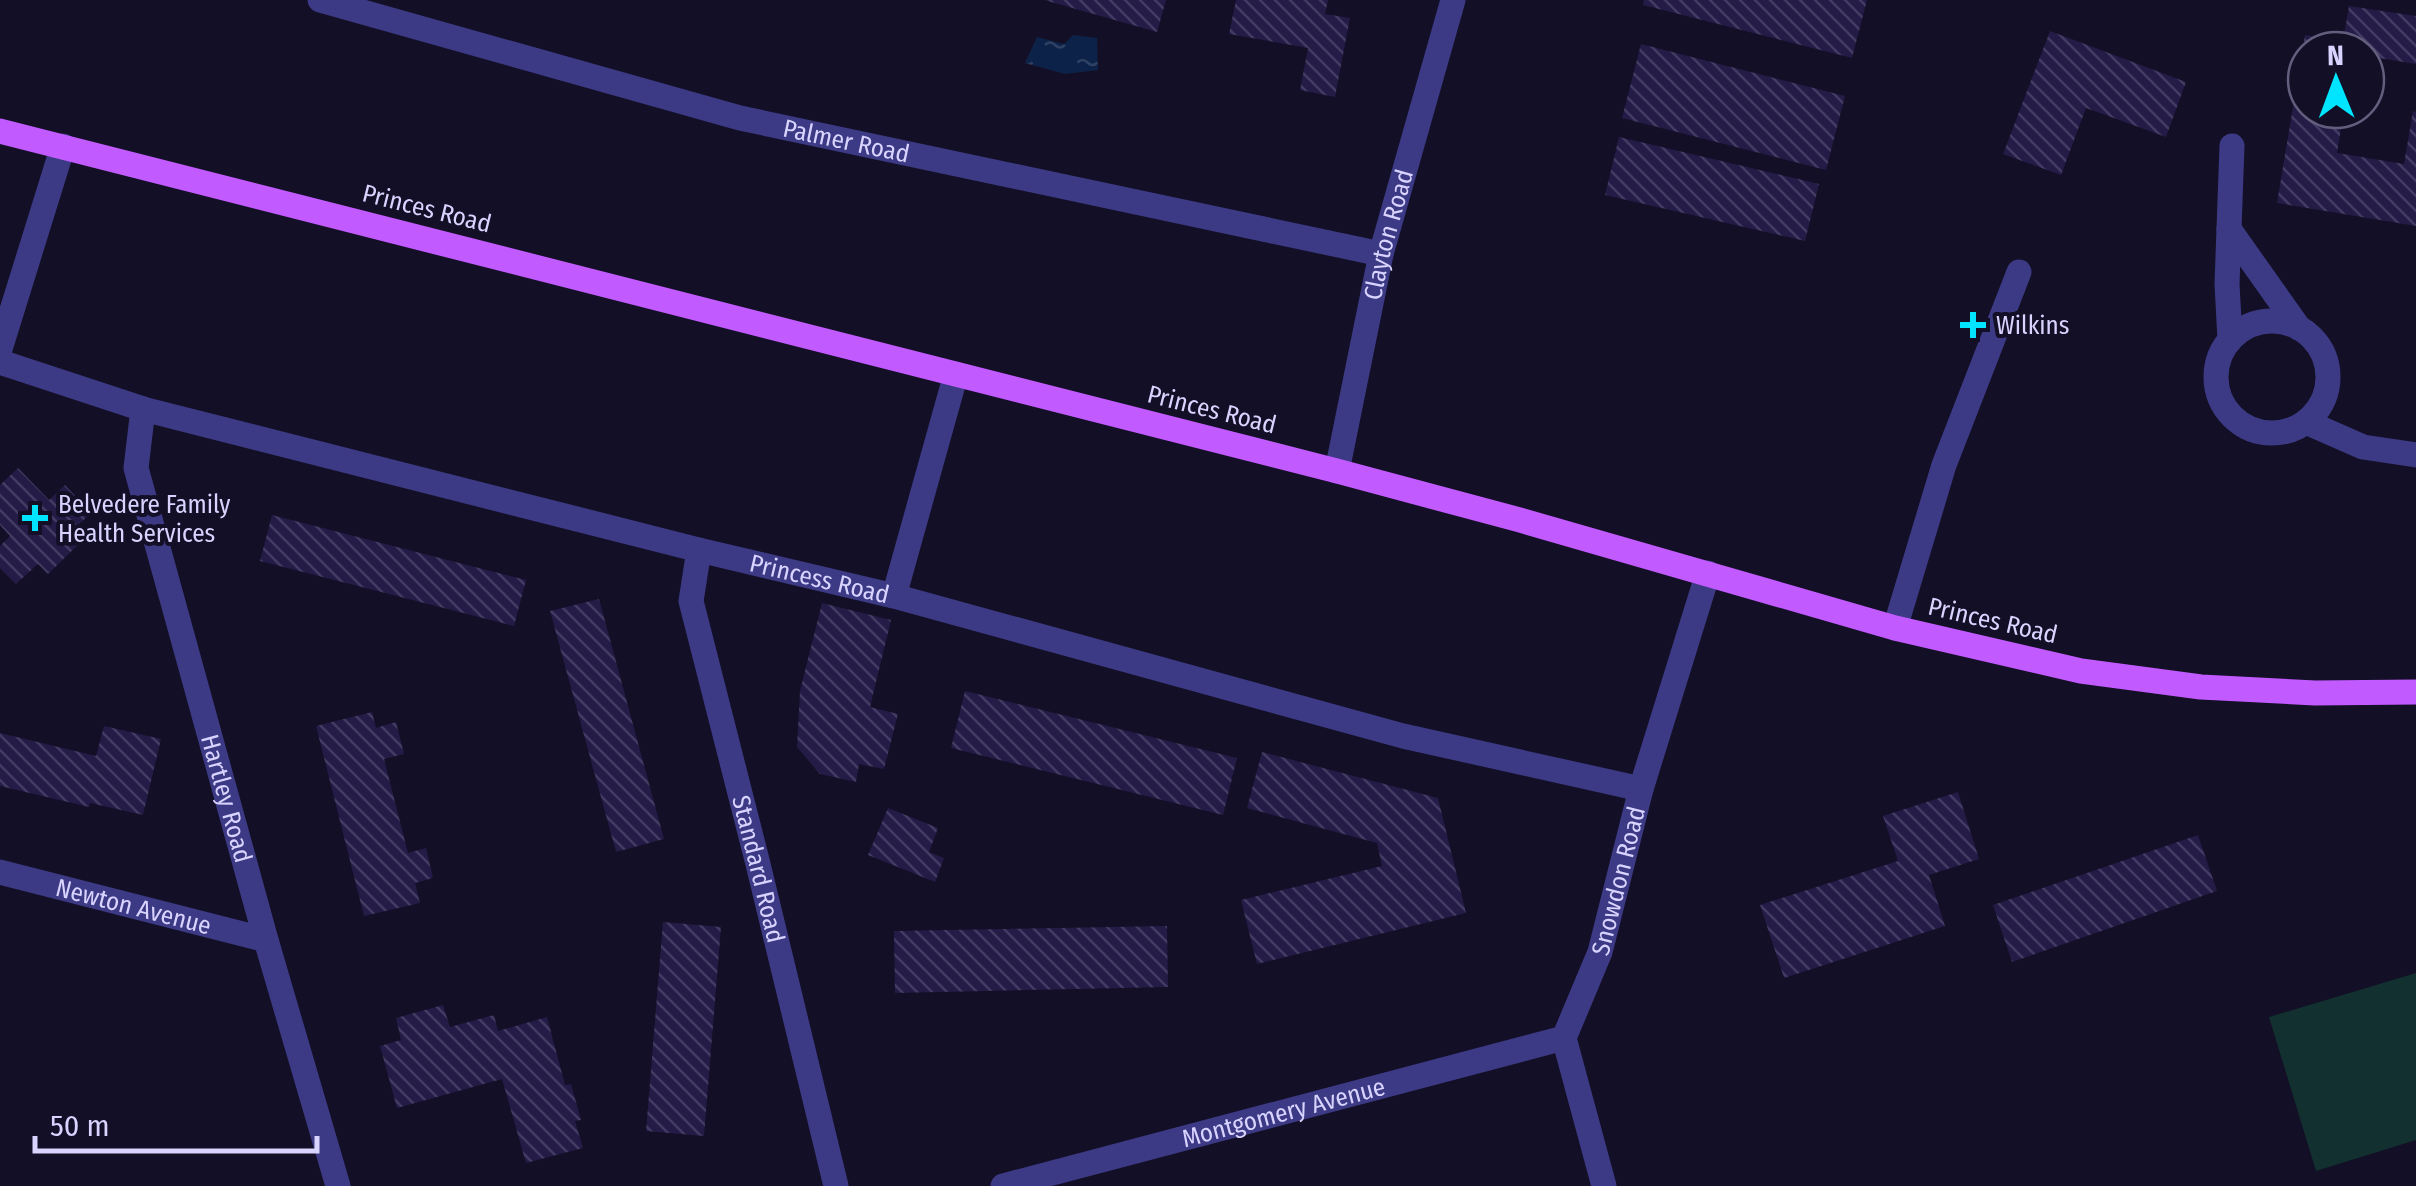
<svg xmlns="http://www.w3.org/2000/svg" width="2416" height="1186" font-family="'Fira Sans Condensed',sans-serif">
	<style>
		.grass { fill: #12302f }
		.water { fill: url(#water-ripples) }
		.building { fill: url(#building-back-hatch) }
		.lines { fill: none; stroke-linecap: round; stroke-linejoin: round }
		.minor { stroke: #3d3a85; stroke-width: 25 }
		.major { stroke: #c25bff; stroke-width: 25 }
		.poi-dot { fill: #00e5ff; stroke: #130f26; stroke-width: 4 }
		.labels { text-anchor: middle; stroke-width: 8; stroke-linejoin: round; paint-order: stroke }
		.street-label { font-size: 25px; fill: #d9d4ff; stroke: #130f26 }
		.poi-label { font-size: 25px; fill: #d9d4ff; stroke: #130f26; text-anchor: start }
	</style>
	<defs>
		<pattern id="water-ripples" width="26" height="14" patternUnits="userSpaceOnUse" patternTransform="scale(2.5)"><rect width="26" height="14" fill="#0c2248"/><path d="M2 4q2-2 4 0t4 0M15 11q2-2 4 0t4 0" fill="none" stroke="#2f4163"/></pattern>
		<pattern id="building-back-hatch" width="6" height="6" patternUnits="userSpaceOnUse" patternTransform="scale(2.5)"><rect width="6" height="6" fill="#241b47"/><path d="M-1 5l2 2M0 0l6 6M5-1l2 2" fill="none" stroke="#433b63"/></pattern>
	</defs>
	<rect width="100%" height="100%" fill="#130f26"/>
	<polygon class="grass" points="2416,973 2416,1140 2316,1171 2269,1017"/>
	<polygon class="water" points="1073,35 1097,38 1098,70 1065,74 1025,63 1037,37 1064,44"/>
	<g class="building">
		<polygon points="1044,0 1166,0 1157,32"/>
		<polygon points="1236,0 1328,0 1325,14 1350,18 1335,97 1300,90 1308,48 1229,34"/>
		<polygon points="1644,0 1867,0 1852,58 1643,5"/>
		<polygon points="2349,6 2416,16 2416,64 2366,56 2366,50 2306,50 2306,110 2344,110 2337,153 2404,164 2413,111 2416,112 2416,226 2277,203 2305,35 2343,41"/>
		<polygon points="2050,31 2186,82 2166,137 2086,108 2061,175 2003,154"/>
		<polygon points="1641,44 1845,96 1826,170 1622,118"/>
		<polygon points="1619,137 1819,184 1805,241 1605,195"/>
		<polygon points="18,468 49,500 65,485 91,513 76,527 86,537 48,574 38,564 16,584 0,568 0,546 10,536 0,525 0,485"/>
		<polygon points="272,515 526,580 514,626 260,561"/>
		<polygon points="599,599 664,839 616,852 550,611"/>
		<polygon points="822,603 891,620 870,707 898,714 884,769 859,764 856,782 820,774 797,747 800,691"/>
		<polygon points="965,691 1237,758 1223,815 951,748"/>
		<polygon points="372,712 376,728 396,722 404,754 384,759 408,853 426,848 433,878 415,883 420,903 364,916 316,726"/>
		<polygon points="104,726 161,739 143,815 90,803 89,807 0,786 0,733 96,756"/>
		<polygon points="1262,752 1438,798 1466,913 1257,964 1241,900 1382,866 1377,843 1247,808"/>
		<polygon points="1958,792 1979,859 1929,875 1945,926 1784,978 1760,905 1898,861 1883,816"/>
		<polygon points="888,808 938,828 929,852 944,858 935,882 868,855"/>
		<polygon points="2198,835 2217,891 2012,962 1993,905"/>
		<polygon points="663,922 721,927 704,1136 646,1131"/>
		<polygon points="1167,926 1168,987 895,993 894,931"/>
		<polygon points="443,1005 450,1027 494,1015 498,1031 547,1017 565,1085 571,1084 581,1120 575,1121 583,1148 526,1163 502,1079 397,1108 380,1046 401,1040 396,1018"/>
	</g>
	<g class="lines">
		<g class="minor">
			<path id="s1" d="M320,0L740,118L1381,254"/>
			<polyline points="2229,229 2299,328"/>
			<circle cx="2272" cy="377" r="56"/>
			<polyline points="2230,340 2227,284 2232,146"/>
			<polyline points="0,349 63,146"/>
			<path id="s2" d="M0,362L143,409L699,550L894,596L1403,736L1641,789"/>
			<path id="s3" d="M143,409L136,468L266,940L338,1186"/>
			<polyline points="2306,422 2363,447 2416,455"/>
			<path id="s4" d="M1337,471L1381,254L1453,0"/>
			<path id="s5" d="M699,550L691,601L757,860L836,1186"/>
			<polyline points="894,596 956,374"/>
			<polyline points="1895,628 1944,465 2019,272"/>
			<path id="s6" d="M0,872L266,940"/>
			<path id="s7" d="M1003,1186L1564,1038"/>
			<path id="s8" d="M1604,1186L1564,1038L1600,952L1641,789L1708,573"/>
		</g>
		<polyline class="major" points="0,131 1337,471 1520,520 1895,628 2081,671 2201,687 2315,693 2416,692"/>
	</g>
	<g class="poi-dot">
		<path d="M1968 310h10v10h10v10h-10v10h-10v-10h-10v-10h10z"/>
		<path d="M30 503h10v10h10v10h-10v10h-10v-10h-10v-10h10z"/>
	</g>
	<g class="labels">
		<g class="street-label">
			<text dy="9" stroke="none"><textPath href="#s1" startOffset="545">Palmer Road</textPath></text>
			<text transform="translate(427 208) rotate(14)" y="9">Princes Road</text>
			<text dy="9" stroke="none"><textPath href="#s4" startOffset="242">Clayton Road</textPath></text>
			<text transform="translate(1212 409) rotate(14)" y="9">Princes Road</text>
			<text dy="9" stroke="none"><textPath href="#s2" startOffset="848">Princess Road</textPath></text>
			<text transform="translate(1993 620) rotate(13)" y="9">Princes Road</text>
			<text dy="9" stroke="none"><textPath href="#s3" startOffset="402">Hartley Road</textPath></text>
			<text dy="9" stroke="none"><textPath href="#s5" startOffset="328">Standard Road</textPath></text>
			<text dy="9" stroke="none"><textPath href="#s8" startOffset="320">Snowdon Road</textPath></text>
			<text dy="9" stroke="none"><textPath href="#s6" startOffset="138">Newton Avenue</textPath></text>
			<text dy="9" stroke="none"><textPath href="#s7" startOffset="290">Montgomery Avenue</textPath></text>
		</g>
		<g class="poi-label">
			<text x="1996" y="334">Wilkins</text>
			<text x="58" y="513">Belvedere Family<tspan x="58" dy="29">Health Services</tspan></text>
		</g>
	</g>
	<g transform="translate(2336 80) rotate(359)"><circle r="48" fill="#130f26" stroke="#625e7d" stroke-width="2.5"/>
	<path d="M0-8L18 38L0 25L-18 38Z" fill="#00e5ff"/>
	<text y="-15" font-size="28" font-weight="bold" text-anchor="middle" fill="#d9d4ff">N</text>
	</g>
	<path d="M35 1136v15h282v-15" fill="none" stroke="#d9d4ff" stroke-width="5"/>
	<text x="50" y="1136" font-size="30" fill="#d9d4ff" stroke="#130f26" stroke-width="8" paint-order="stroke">50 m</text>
</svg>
